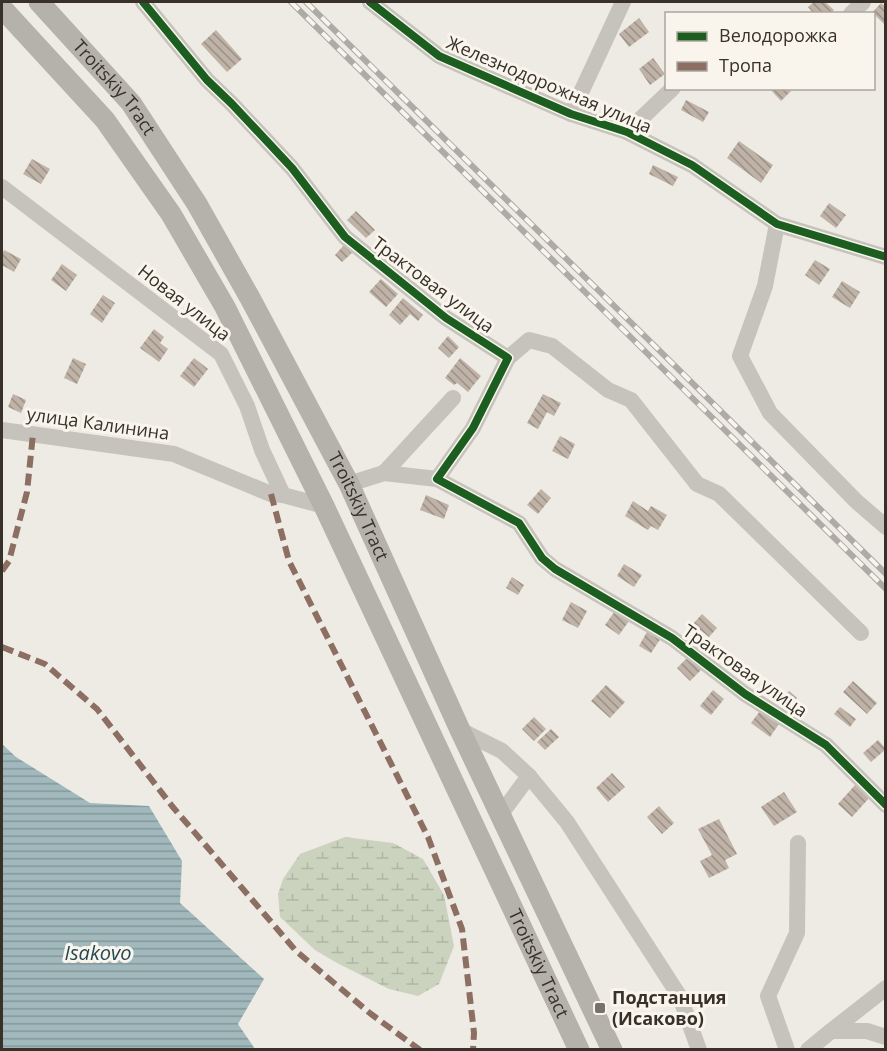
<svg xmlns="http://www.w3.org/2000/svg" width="887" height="1051" font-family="'Open Sans',sans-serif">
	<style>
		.wetland { fill: url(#wetland-marsh) }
		.water { fill: url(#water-rules) }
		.building { fill: url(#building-back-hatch) }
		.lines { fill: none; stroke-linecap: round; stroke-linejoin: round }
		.minor { stroke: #c6c2bc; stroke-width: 16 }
		.major { stroke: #b5b1ab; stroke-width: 21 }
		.rail-casing { stroke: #aeaba6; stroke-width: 6 }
		.rail { stroke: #f9f5ec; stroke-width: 4; stroke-dasharray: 11; stroke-linecap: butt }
		.quiet { stroke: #8d6e63; stroke-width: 6; stroke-dasharray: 12 6; stroke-linecap: butt }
		.cycleway-casing { stroke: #f9f5ec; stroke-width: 11 }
		.cycleway { stroke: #1b5e20; stroke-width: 8 }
		.poi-dot { fill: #77726b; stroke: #f9f5ec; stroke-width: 2 }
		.labels { text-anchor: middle; stroke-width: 6; stroke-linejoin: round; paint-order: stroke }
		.street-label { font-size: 18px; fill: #37312a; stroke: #f9f5ec }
		.poi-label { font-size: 18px; font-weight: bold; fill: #37312a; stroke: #f9f5ec; text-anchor: start }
		.water-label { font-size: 20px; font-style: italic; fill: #234955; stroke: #f9f5ec }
	</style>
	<defs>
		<pattern id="wetland-marsh" width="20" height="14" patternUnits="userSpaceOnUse" patternTransform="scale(1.5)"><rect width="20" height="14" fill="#cbd3bf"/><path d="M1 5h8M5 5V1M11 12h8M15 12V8" fill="none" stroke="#afb6a4"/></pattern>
		<pattern id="water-rules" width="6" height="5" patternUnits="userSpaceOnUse" patternTransform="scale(1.5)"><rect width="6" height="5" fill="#a1b9bd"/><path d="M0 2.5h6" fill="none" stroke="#84979a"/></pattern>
		<pattern id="building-back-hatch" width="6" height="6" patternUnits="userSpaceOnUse" patternTransform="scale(1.5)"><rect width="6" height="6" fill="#bfb2a6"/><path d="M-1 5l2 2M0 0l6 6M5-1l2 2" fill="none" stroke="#9c9187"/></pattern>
	</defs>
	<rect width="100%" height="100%" fill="#edebe4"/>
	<polygon class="wetland" points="345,837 393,843 423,859 444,895 454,946 439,984 418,996 389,989 337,963 315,950 280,917 278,894 283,879 300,854"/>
	<polygon class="water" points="2,744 16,757 90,803 149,806 182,861 180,903 264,979 238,1024 255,1049 2,1049"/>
	<g class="building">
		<polygon points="814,2 825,2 834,10 830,14 814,14 808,7"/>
		<polygon points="881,3 886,7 886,26 874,14 871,14"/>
		<polygon points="639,18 649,32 629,47 619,34"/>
		<polygon points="216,30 242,59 227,72 201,44"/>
		<polygon points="653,58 665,74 650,85 639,69"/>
		<polygon points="769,88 789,88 791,91 781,101"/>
		<polygon points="686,100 709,112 703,122 681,110"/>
		<polygon points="739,141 773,165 761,183 727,158"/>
		<polygon points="32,159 50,169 41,184 23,174"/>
		<polygon points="653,165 678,177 673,186 649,174"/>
		<polygon points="829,203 846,215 836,228 820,216"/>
		<polygon points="356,211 375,230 366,238 347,220"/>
		<polygon points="344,245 352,253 342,262 335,255"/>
		<polygon points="4,250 21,259 14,272 2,265 2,255"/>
		<polygon points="815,260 830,269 819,285 805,275"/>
		<polygon points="62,264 77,275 66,291 51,280"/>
		<polygon points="381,279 398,294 386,307 369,292"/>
		<polygon points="842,281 860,292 850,308 832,297"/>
		<polygon points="103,295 115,303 102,323 90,314"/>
		<polygon points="403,298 423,315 418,321 410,314 400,325 389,315"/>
		<polygon points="154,329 164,337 160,343 168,349 159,362 140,348"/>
		<polygon points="448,336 459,347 449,358 438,348"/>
		<polygon points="73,358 86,364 77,384 64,378"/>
		<polygon points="194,358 208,369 194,387 180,376"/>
		<polygon points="460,358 481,376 468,392 457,383 454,385 445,378"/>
		<polygon points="13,394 26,400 21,413 8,407"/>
		<polygon points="543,394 561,403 554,416 547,412 538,429 527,423"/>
		<polygon points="560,436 575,444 568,459 552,451"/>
		<polygon points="541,489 551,498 538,514 527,505"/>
		<polygon points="426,495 449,505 444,519 420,510"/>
		<polygon points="633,501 648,511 651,506 667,515 658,530 651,526 648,530 625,516"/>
		<polygon points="624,564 642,575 634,587 617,576"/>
		<polygon points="512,577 524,585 518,595 506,588"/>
		<polygon points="571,602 587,611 578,628 562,620"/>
		<polygon points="615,611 629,621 619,635 605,625"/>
		<polygon points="702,614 717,628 709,637 693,624"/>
		<polygon points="648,630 661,638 651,653 639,646"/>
		<polygon points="689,656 702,669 690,681 677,668"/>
		<polygon points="853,681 877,703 867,714 843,692"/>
		<polygon points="606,685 625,702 610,718 591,701"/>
		<polygon points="713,690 724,699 711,715 700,706"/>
		<polygon points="789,691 797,698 787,710 779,703"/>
		<polygon points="840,707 856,719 850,727 834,714"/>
		<polygon points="760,711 781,721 770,737 751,723"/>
		<polygon points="534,717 546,729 534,741 522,729"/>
		<polygon points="551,729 559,737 545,750 537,742"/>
		<polygon points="878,740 886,749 871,762 863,753"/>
		<polygon points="612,773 625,787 608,802 596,788"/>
		<polygon points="856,784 870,797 852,817 838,804"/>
		<polygon points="784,792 797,812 774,826 761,807"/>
		<polygon points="659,806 674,823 662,834 647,817"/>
		<polygon points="719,819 737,854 725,860 729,868 709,878 700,861 712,855 698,829"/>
	</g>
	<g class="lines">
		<g class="minor">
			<polyline points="143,2 207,80 232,104 292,168 345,237 446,318 508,358 473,428 437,479 519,523 542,558 555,569 672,638 745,694 826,745 886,805"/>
			<polyline points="370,2 439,56 571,114 627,132 692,165 777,224 886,257"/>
			<polyline points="851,14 863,2"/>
			<polyline points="571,114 623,2"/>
			<polyline points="627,132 673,88"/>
			<polyline points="2,187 221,354 247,406 262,450 283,495"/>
			<polyline points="777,224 765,286 740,356 770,413 856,501 886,527"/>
			<polyline points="508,358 529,340 552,346 608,390 631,400 697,484 719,494 861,633"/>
			<polyline points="2,430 174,454 271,494 283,495 324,506"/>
			<polyline points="384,473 453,398"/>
			<polyline points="349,484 384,473 437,479"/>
			<polyline points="460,730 502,751 529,776 567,822 680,997 699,1050"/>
			<polyline points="500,815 529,776"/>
			<polyline points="831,1031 886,988"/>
			<polyline points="787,1050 768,996 797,933 798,843"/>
			<polyline points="808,1050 831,1031 867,1031 886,1037"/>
		</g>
		<g class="major">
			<path id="s1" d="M39,2L131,103L197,204L250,298L349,484L460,730L612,1050"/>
			<path id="s2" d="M2,8L105,120L171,214L225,307L324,506L579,1050"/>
		</g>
		<defs>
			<g id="rail">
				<polyline points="291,2 886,589"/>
				<polyline points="306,2 886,574"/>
			</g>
		</defs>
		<use href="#rail" class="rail-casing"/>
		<use href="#rail" class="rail"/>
		<g class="quiet">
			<polyline points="271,494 289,561 428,837 462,929 474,1033 473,1050"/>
			<polyline points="2,571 9,561 27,492 33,434"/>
			<polyline points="2,647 45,664 97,709 172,806 296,951 371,1014 420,1050"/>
		</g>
		<defs>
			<g id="cycleway">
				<polyline points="143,2 207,80 232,104 292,168 345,237 446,318 508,358 473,428 437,479 519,523 542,558 555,569 672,638 745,694 826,745 886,805"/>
				<polyline points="370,2 439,56 571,114 627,132 692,165 777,224 886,257"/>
			</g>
		</defs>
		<use href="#cycleway" class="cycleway-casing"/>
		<use href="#cycleway" class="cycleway"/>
	</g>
	<rect class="poi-dot" x="594" y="1002" width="12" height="12" rx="3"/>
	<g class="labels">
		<g class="street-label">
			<text transform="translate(549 85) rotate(23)" y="6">Железнодорожная улица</text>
			<text dy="6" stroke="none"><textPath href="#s1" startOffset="114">Troitskiy Tract</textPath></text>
			<text transform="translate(433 285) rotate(37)" y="6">Трактовая улица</text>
			<text transform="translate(184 303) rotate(38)" y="6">Новая улица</text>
			<text transform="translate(98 424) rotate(8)" y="6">улица Калинина</text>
			<text dy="6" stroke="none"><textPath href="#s1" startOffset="600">Troitskiy Tract</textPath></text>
			<text transform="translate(745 671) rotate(35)" y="6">Трактовая улица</text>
			<text dy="6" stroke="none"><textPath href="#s2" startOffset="1102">Troitskiy Tract</textPath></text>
		</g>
		<g class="poi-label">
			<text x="612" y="1004">Подстанция<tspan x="612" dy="21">(Исаково)</tspan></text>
		</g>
		<g class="water-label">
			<text x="98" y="960">Isakovo</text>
		</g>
	</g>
	<rect width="887" height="1051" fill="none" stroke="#37312a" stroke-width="6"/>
	<rect x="665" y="12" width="210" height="78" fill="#f9f5ec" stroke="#aba79e" stroke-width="1.5"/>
	<rect x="677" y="32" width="30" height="9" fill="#1b5e20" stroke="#aba79e" stroke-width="1.5"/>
	<text x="719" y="42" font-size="18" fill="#37312a">Велодорожка</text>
	<rect x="677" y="62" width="30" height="9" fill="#8d6e63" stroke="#aba79e" stroke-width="1.5"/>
	<text x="719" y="72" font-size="18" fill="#37312a">Тропа</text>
</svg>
